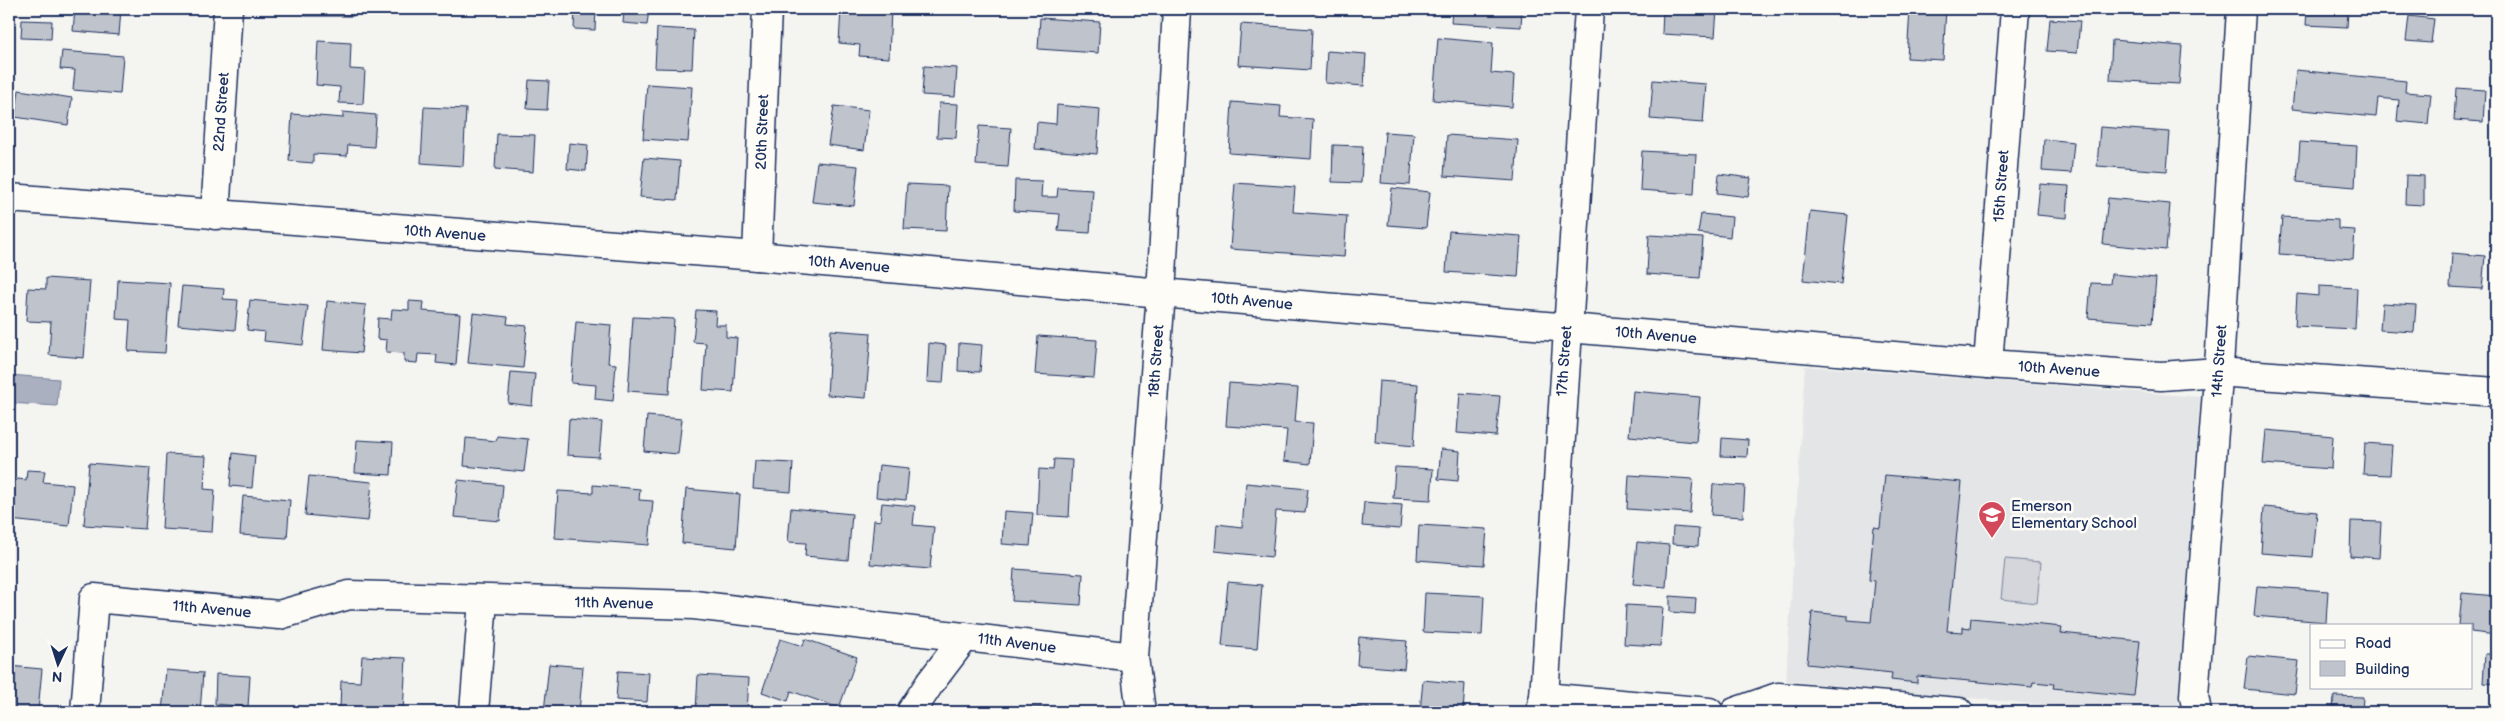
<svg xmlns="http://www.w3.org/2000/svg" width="2505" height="721" font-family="'Balsamiq Sans',sans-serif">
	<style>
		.built { fill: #e4e5e6 }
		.green { fill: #d4d6db; stroke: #78829c }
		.water { fill: #aab0bf; stroke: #717c98 }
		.building { fill: #bfc3cc; stroke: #1b2f5e }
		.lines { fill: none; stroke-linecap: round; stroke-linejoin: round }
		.street-casing { stroke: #1b2f5e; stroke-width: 31 }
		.secondary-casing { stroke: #1b2f5e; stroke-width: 31 }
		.street { stroke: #fdfcf7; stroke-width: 28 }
		.secondary { stroke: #fdfcf7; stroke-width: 28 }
		.labels { text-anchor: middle; stroke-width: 5; stroke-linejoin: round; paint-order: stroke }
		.street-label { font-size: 15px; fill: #1b2f5e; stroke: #fdfcf7 }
		.poi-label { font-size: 15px; fill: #1b2f5e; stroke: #fdfcf7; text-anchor: start }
	</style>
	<rect width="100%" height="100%" fill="#f4f4f1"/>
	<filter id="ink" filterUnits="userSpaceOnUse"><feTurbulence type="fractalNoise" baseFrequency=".02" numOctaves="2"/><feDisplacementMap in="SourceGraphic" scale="10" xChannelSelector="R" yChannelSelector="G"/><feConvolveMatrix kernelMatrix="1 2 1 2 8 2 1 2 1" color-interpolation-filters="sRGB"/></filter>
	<g filter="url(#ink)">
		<polygon class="built" points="1805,366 2200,397 2177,712 2120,712 1786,681"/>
		<polygon class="green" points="2005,559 2041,562 2037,603 2001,599"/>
		<polygon class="water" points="10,375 59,379 57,406 9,403"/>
		<g class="building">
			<polygon points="75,9 121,9 119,35 73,31"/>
			<rect x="305" y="9" width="48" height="7"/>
			<polygon points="438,9 484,9 484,11"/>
			<polygon points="575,9 596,9 595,30 574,29"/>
			<polygon points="624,9 649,9 647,25 623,23"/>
			<polygon points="841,9 891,9 889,58 859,56 860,45 839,43"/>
			<polygon points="1271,9 1317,9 1317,13"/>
			<polygon points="1452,9 1522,9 1521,27 1451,23"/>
			<polygon points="1663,9 1717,9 1715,37 1662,34"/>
			<polygon points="1910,9 1946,9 1943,60 1907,58"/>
			<polygon points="2077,9 2107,9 2106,14 2077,11"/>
			<polygon points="2307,9 2366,9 2366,13 2348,12 2347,27 2306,25"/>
			<polygon points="2409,16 2434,19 2431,43 2406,41"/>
			<polygon points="1040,18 1100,22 1098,53 1038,49"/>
			<polygon points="2050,19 2080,21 2077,53 2047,51"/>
			<polygon points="22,20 52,21 51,39 21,38"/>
			<polygon points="1241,24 1312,29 1310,70 1238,65"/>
			<polygon points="657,28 694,30 692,69 655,68"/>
			<polygon points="1438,38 1493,43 1491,73 1514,75 1512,107 1433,100"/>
			<polygon points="2112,40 2182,46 2179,84 2110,80"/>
			<polygon points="318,41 351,43 350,69 365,70 363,104 339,103 340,87 316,85"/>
			<polygon points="62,51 123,56 120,94 73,90 75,70 60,69"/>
			<polygon points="1327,51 1366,54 1364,86 1325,83"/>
			<polygon points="924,66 957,68 955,97 922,95"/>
			<polygon points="2296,70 2406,81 2405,92 2431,94 2428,124 2397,121 2399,100 2378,98 2376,117 2292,109"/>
			<polygon points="529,80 549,81 547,110 527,109"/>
			<polygon points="1653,80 1706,84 1703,123 1650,119"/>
			<polygon points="647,84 692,87 688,142 643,139"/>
			<polygon points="2456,88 2485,90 2483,122 2454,120"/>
			<polygon points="19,90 72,98 68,125 15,117"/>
			<polygon points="1232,102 1281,106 1280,117 1313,119 1311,159 1229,153"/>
			<polygon points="939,103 958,104 956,138 937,137"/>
			<polygon points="1057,105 1100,109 1097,154 1035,149 1037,122 1056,124"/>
			<polygon points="834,106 869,110 864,150 828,145"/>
			<polygon points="424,107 466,109 463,166 421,163"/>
			<polygon points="343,112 376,115 374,147 348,145 347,156 313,154 313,163 289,161 292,114 343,118"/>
			<polygon points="979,126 1011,128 1008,167 976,165"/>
			<polygon points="2100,127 2170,132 2167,171 2097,166"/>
			<polygon points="1385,132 1414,134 1410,185 1381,183"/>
			<polygon points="497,134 535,135 533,172 495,169"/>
			<polygon points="1447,135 1518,140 1515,181 1444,176"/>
			<polygon points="2044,139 2074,142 2071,173 2042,171"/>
			<polygon points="2300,142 2357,146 2355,187 2297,182"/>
			<polygon points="569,143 588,145 586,171 567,169"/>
			<polygon points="1333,145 1363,146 1361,183 1332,182"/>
			<polygon points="1642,151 1696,154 1694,194 1640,190"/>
			<polygon points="644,158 680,161 677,200 640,197"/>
			<polygon points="817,162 858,166 854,206 812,202"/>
			<polygon points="1719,174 1751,178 1748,197 1717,193"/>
			<polygon points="2406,175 2424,176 2424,205 2405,204"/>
			<polygon points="1015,180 1042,181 1041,197 1057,197 1058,188 1093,190 1090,233 1058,231 1060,214 1014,211"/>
			<polygon points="1235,183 1295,187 1293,212 1347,216 1344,257 1230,249"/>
			<polygon points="907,184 948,186 946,231 904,229"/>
			<polygon points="2040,184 2069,186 2067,218 2037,215"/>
			<polygon points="1392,188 1430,192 1426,228 1388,225"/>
			<polygon points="2108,198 2170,204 2166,250 2103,244"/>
			<polygon points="1810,211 1848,215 1841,284 1803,280"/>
			<polygon points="1701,214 1732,217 1730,237 1698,233"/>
			<polygon points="2282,217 2338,220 2338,229 2355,230 2353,259 2279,254"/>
			<polygon points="1449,231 1521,236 1518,277 1446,272"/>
			<polygon points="1649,235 1703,238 1700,278 1647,274"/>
			<polygon points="2452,253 2485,256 2482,289 2450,287"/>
			<polygon points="2111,274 2156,278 2152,323 2088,318 2091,283 2110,284"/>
			<polygon points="46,278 90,281 84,358 49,355 51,322 26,321 28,288 46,289"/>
			<polygon points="118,280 170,283 165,353 128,351 130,320 116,319"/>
			<polygon points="182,286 224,289 223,299 238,300 235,330 178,325"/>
			<polygon points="2319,286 2357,288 2355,329 2295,326 2297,294 2319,296"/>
			<polygon points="250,300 308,306 303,345 264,341 265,332 247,330"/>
			<polygon points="327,301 366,305 361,353 323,350"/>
			<polygon points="409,301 424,302 423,311 460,314 456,365 436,363 437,355 418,354 417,363 404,362 404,353 386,352 387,340 377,339 378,318 391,319 392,309 409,310"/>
			<polygon points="2382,303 2416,305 2414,332 2380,330"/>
			<polygon points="696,310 716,311 715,325 726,325 726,337 737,338 733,392 703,390 706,343 693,342"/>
			<polygon points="473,313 508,317 507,324 527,326 523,368 468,363"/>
			<polygon points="633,317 674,319 669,394 628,391"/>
			<polygon points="576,322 611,325 608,363 616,364 613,401 595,399 596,385 571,383"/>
			<polygon points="831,330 871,333 866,398 827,395"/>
			<polygon points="1038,336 1097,340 1094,378 1035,374"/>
			<polygon points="929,343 946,345 943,383 927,382"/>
			<polygon points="959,343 982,345 980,372 958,371"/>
			<polygon points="511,372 535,374 532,406 508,403"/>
			<polygon points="1379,381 1418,384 1414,446 1375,442"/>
			<polygon points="1229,383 1298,388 1295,422 1313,423 1310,464 1284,461 1287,430 1226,426"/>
			<polygon points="1633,391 1700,397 1696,442 1629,436"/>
			<polygon points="1460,393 1500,396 1496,436 1457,433"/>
			<polygon points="647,416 682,419 678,454 644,451"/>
			<polygon points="569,419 602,422 599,457 567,455"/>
			<polygon points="2266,430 2333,436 2331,469 2263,464"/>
			<polygon points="497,436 528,439 524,472 464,466 466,438 496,441"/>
			<polygon points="1722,438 1748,440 1747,457 1721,456"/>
			<polygon points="357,440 393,442 391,475 355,473"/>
			<polygon points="2365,443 2392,445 2390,475 2363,474"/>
			<polygon points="1441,449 1460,451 1458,481 1438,479"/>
			<polygon points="233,453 255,456 252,488 230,486"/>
			<polygon points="166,454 206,456 204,489 215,490 212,532 162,529"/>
			<polygon points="1054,459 1072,460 1069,517 1037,515 1039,469 1053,470"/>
			<polygon points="755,461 793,463 791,492 753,489"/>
			<polygon points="89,463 150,468 145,529 84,525"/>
			<polygon points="879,465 909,468 906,500 876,497"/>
			<polygon points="1395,467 1433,469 1431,500 1393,498"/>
			<polygon points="27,470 45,471 43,482 73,485 69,526 9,520 9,478 26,480"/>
			<polygon points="1629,475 1693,479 1690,513 1627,509"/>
			<polygon points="1885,475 1962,482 1947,631 1963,632 1963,627 1970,628 1971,618 2062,627 2061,633 2140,641 2134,696 2053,688 2054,684 2033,682 2032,687 1917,676 1917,683 1891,680 1892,673 1807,664 1812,612 1848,616 1848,620 1871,622 1875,581 1869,580 1874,527 1880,528"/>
			<polygon points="309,476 372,482 368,521 305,515"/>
			<polygon points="458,480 503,485 500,521 454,517"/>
			<polygon points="1246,483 1308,489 1305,513 1276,511 1272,557 1215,551 1217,524 1242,527"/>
			<polygon points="1713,484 1745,486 1743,517 1711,515"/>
			<polygon points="593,485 640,489 639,500 653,501 649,545 555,538 558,491 593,493"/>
			<polygon points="686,489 740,494 736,548 682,543"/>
			<polygon points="243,496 290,500 287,538 240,535"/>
			<polygon points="1364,502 1402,505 1400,529 1362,526"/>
			<polygon points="882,503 915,506 913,525 934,527 930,569 870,564 874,520 880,521"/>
			<polygon points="2264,507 2317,512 2313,557 2261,553"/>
			<polygon points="791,508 852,514 848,560 805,556 806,543 788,542"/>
			<polygon points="1004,511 1033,513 1030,546 1002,544"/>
			<polygon points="2351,521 2381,522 2379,558 2350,556"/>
			<polygon points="1419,525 1487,529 1484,565 1417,560"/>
			<polygon points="1673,527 1699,529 1698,546 1672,544"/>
			<polygon points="1637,542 1669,545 1666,587 1633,584"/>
			<polygon points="1014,569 1083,574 1081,605 1012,601"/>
			<polygon points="1228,582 1262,585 1257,649 1222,646"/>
			<polygon points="2257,586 2328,591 2326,622 2254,616"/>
			<polygon points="1425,593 1484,596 1482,635 1423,632"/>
			<polygon points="2462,593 2496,596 2496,635 2471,632 2471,625 2459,625"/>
			<polygon points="1670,596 1696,598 1695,614 1670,612"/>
			<polygon points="1626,605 1663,607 1660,646 1624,644"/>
			<polygon points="1359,637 1407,641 1404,669 1357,665"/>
			<polygon points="780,639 803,646 805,639 857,657 839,708 791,691 788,701 762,692"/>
			<polygon points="2485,654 2496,654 2496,684 2483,683"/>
			<polygon points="362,656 406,658 403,712 340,709 341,681 360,682"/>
			<polygon points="2248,656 2299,661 2295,694 2244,689"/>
			<polygon points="549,664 583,667 579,712 544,712"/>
			<polygon points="9,666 42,669 38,711 9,709"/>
			<polygon points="166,670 203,673 200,712 162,712"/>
			<polygon points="618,671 649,673 647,702 616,700"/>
			<polygon points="216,674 250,676 248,707 215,704"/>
			<polygon points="698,675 749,678 747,712 696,711"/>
			<polygon points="1423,680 1465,684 1463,712 1420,712"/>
			<polygon points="2334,696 2363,697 2362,712 2333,711"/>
			<polygon points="1344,705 1372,710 1372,712 1343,712"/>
			<polygon points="1031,707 1070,709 1070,712 1030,712"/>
		</g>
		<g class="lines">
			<defs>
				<g id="street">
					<polyline points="215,215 228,9"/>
					<polyline points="757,256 767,9"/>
					<polyline points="1988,364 2015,9"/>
					<polyline points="1544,697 1709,712"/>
					<polyline points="85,712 94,598 279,615 349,595 694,605 1134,657"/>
					<polyline points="474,712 483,601"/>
					<polyline points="911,712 930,683 965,637"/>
					<polyline points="1141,712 1134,657 1161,293 1177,9"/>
					<polyline points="1540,712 1544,697 1589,9"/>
					<polyline points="1735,712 1778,697 1959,712"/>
					<polyline points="2197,712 2194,696 2220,351 2241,9"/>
				</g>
				<polyline id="secondary" points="9,198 757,256 1161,293 1988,364 2161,376 2218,372 2496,392"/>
			</defs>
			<use href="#street" class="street-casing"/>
			<use href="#secondary" class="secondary-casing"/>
			<use href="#street" class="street"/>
			<use href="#secondary" class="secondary"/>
		</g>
	</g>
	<defs>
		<symbol id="school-pin" viewBox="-11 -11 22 30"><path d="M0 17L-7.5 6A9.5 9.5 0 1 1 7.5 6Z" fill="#d1495b" stroke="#fdfcf7"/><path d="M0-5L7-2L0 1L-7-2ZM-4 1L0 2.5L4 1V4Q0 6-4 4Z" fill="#fff"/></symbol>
	</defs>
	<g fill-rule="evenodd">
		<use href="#school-pin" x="1976" y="499" width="32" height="43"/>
	</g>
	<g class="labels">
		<g class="street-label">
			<text transform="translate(221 112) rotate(-86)" y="5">22nd Street</text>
			<text transform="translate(762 132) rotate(-88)" y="5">20th Street</text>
			<text transform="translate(2001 186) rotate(-86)" y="5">15th Street</text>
			<text transform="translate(445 233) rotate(4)" y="5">10th Avenue</text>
			<text transform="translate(849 264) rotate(5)" y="5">10th Avenue</text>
			<text transform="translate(1252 301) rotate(5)" y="5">10th Avenue</text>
			<text transform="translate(1656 335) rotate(5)" y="5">10th Avenue</text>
			<text transform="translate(1156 361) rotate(-86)" y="5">18th Street</text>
			<text transform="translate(1564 361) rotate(-86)" y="5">17th Street</text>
			<text transform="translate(2219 361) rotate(-86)" y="5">14th Street</text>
			<text transform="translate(2059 369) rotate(4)" y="5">10th Avenue</text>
			<text transform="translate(614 603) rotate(1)" y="5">11th Avenue</text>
			<text transform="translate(212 609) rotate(5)" y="5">11th Avenue</text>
			<text transform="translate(1017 643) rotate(7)" y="5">11th Avenue</text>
		</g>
		<g class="poi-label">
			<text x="2011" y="511">Emerson<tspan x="2011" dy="17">Elementary School</tspan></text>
		</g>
	</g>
	<rect width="2505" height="721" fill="none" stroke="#fdfcf7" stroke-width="30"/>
	<rect x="15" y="15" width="2475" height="691" fill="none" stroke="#1b2f5e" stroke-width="2" filter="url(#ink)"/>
	<rect x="2310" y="624" width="162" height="65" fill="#fdfcf7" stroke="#a3aaba"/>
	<rect x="2320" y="640" width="25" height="8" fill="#fdfcf7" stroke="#a3aaba"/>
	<text x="2355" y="648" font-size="15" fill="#1b2f5e">Road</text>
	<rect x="2320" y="661" width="25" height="15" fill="#bfc3cc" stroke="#a3aaba"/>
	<text x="2355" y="674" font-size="15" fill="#1b2f5e">Building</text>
	<g transform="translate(58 664) rotate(184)" stroke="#fdfcf7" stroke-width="4" paint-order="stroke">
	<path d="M0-4L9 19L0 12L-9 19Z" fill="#1b2f5e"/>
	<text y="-8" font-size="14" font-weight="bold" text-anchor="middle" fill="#1b2f5e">N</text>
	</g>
</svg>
